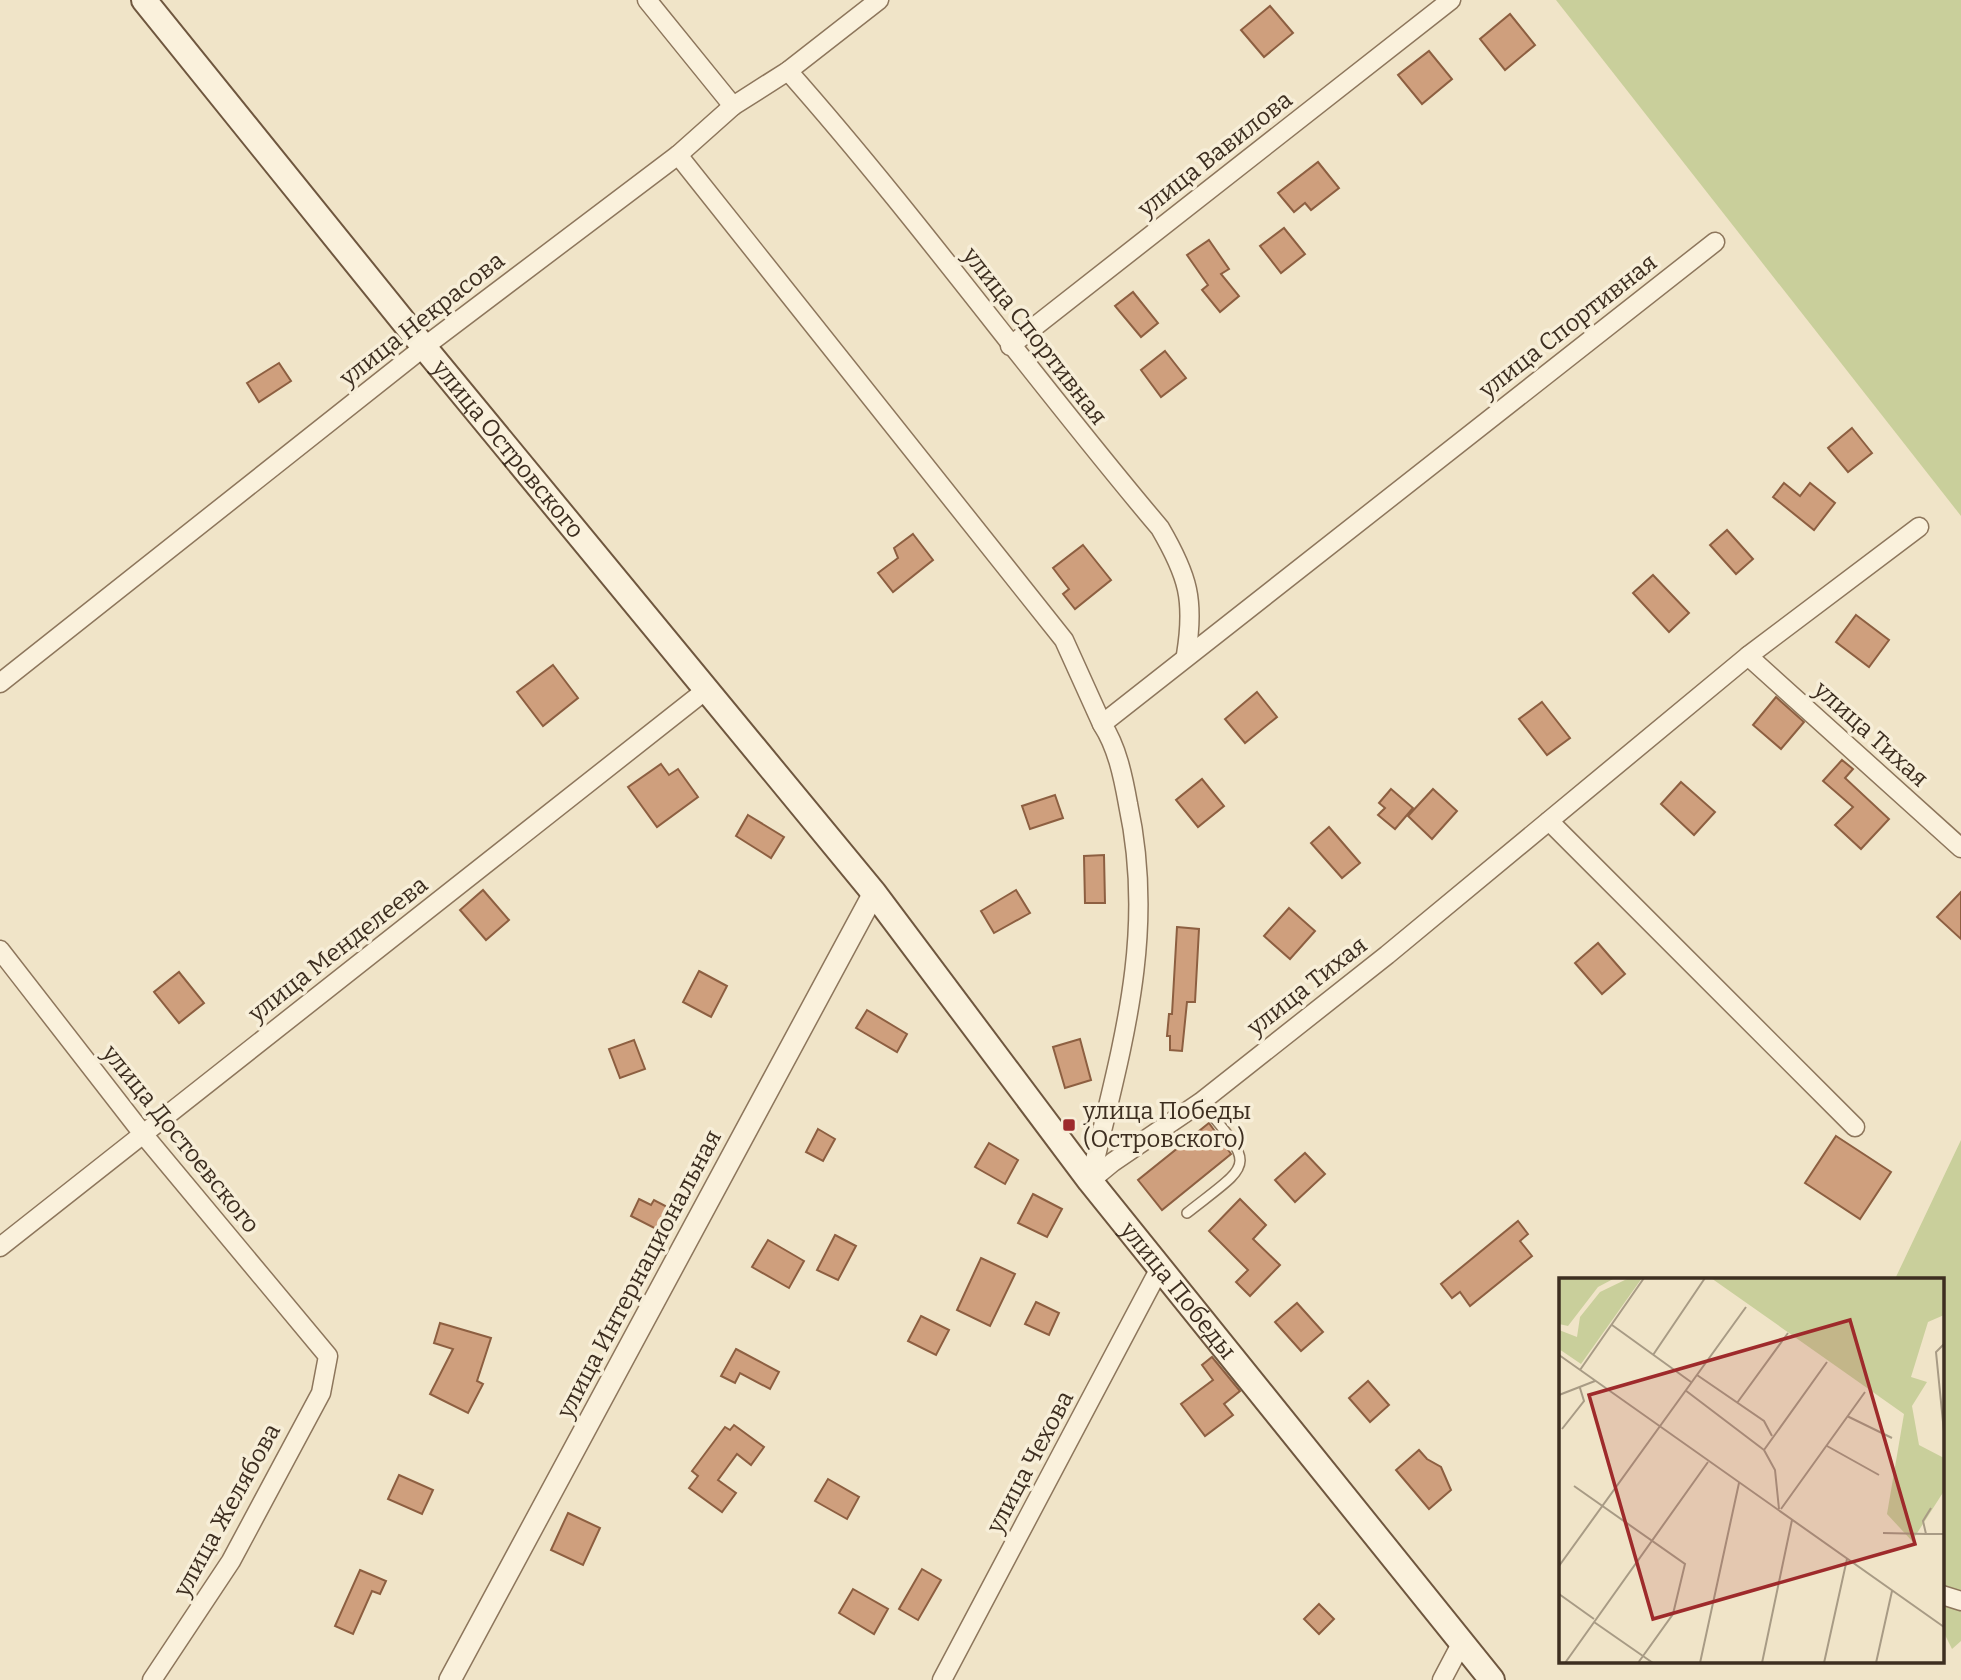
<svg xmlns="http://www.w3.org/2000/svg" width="1961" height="1680" font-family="Bitter,serif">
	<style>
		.green { fill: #c9cf9b }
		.building { fill: #cf9f7d; stroke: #8d5f41; stroke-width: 2 }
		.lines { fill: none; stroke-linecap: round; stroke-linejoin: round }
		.service-casing { stroke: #8d765c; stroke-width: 12 }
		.minor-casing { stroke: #8d765c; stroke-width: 21 }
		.tertiary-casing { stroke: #8d765c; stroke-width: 24 }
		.secondary-casing { stroke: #6f573f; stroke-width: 28 }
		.service { stroke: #faf1dc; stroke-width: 9 }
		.minor { stroke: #faf1dc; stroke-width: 18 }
		.tertiary { stroke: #faf1dc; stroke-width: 21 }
		.secondary { stroke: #faf1dc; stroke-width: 24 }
		.poi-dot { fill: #9e2a2b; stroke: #f7eed8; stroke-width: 2.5 }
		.labels { text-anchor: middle; stroke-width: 7; stroke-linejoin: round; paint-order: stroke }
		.street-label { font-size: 24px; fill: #3d2e20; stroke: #f7eed8 }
		.poi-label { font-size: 24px; fill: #3d2e20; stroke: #f7eed8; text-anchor: start }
		.inset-road { fill: none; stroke: #a89b85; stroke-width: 2 }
		.view { fill: #9e2a2b; fill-opacity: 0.15; stroke: #9e2a2b; stroke-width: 3.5 }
		.inset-edge { fill: none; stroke: #3d2e20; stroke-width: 3.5 }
	</style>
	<rect width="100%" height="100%" fill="#f0e4c8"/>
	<g class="green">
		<polygon points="1556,0 1961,0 1961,516"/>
		<polygon points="1961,1140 1961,1641 1952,1649 1942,1629 1942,1279 1895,1279"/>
	</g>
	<g class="building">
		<polygon points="1270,6 1293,33 1264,57 1241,30"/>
		<polygon points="1510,14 1535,45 1505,70 1480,39"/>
		<polygon points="1429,51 1452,79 1422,104 1398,75"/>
		<polygon points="1318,162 1339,188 1311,210 1305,203 1294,212 1278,193"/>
		<polygon points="1284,228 1305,254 1281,273 1260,246"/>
		<polygon points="1209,240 1229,269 1221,274 1239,296 1220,312 1202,290 1208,285 1187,255"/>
		<polygon points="1133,292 1158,323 1141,337 1115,306"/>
		<polygon points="1165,351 1186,378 1161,397 1141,370"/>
		<polygon points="279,363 291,381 259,402 247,383"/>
		<polygon points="1852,428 1872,453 1848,472 1828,448"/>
		<polygon points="1784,483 1800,496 1810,483 1835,503 1814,530 1773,497"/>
		<polygon points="1727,530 1753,559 1736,574 1710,545"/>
		<polygon points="913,534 933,560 893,592 878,573 898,558 894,548"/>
		<polygon points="1083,545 1111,580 1075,609 1063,594 1069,589 1053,568"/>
		<polygon points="1653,575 1689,613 1669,632 1633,593"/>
		<polygon points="1856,615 1889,640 1869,667 1836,642"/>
		<polygon points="553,665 578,698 543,726 517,692"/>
		<polygon points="1257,692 1277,717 1245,743 1225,719"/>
		<polygon points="1776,697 1804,722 1781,749 1753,725"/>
		<polygon points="1542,702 1570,738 1547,755 1519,719"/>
		<polygon points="1842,760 1853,769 1845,778 1889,819 1861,849 1835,825 1853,807 1823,781"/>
		<polygon points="661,764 669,775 678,769 698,797 657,827 628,787"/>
		<polygon points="1202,779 1224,806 1198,827 1176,800"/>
		<polygon points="1681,782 1715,812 1694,835 1661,804"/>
		<polygon points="1391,789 1413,808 1395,829 1378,815 1385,808 1379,803"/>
		<polygon points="1433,789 1457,811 1432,839 1408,816"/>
		<polygon points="1055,795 1063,818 1030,829 1022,806"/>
		<polygon points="748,815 784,837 771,858 736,836"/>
		<polygon points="1329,827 1360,863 1342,878 1311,843"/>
		<polygon points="1104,855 1105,903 1085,903 1084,856"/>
		<polygon points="483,890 509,920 486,940 460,910"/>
		<polygon points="1016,890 1030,913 994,933 981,911"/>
		<polygon points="1961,892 1961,939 1937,917"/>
		<polygon points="1289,908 1315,931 1290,959 1264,936"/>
		<polygon points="1177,927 1199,929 1195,1002 1187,1002 1182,1051 1170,1050 1170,1036 1167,1036 1169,1014 1172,1014"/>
		<polygon points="1598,943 1625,974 1602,994 1575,963"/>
		<polygon points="699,971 727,986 711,1017 683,1002"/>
		<polygon points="179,972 204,1003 179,1023 154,992"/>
		<polygon points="867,1010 907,1034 897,1052 856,1028"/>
		<polygon points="1080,1039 1091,1080 1065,1088 1053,1047"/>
		<polygon points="634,1040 645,1069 620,1078 609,1049"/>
		<polygon points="1209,1123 1231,1154 1162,1210 1138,1180"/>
		<polygon points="818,1129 835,1139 823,1161 806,1152"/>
		<polygon points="1836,1136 1891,1172 1860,1219 1805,1183"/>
		<polygon points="989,1143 1018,1160 1005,1184 975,1167"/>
		<polygon points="1305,1153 1325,1174 1295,1202 1275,1180"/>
		<polygon points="1033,1194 1062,1209 1047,1237 1018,1223"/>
		<polygon points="639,1199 651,1205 654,1200 673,1210 662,1232 631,1216"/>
		<polygon points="1240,1199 1266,1225 1253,1239 1280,1265 1250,1296 1236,1282 1248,1270 1209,1231"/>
		<polygon points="1518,1221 1528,1234 1520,1241 1532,1256 1470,1306 1460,1292 1452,1298 1441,1284"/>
		<polygon points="835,1235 856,1246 838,1280 817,1270"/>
		<polygon points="768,1240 804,1261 789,1288 752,1267"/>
		<polygon points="981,1258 1015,1274 990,1326 957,1310"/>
		<polygon points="1036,1302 1059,1313 1049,1335 1025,1324"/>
		<polygon points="1297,1303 1323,1332 1301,1351 1275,1322"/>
		<polygon points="921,1316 949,1330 936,1355 908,1341"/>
		<polygon points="440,1323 491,1338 477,1381 483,1384 468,1413 430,1394 453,1349 434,1343"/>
		<polygon points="736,1349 779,1372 770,1389 740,1373 735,1383 721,1376"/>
		<polygon points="1212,1357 1240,1391 1224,1404 1233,1415 1205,1436 1181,1404 1213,1380 1202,1365"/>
		<polygon points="1368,1381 1389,1405 1370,1422 1349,1398"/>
		<polygon points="734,1425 764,1447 751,1465 737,1454 718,1480 736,1493 722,1512 689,1488 698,1476 692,1471 725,1427 730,1430"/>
		<polygon points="1419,1450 1427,1459 1441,1467 1451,1490 1429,1509 1396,1470"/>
		<polygon points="399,1475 433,1490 422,1514 388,1499"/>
		<polygon points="828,1479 859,1497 847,1519 815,1501"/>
		<polygon points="568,1513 600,1528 583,1565 551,1550"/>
		<polygon points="922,1569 941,1580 918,1620 899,1609"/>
		<polygon points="360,1570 386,1581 380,1594 372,1591 353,1634 335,1626"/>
		<polygon points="853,1589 888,1609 874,1634 839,1613"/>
		<polygon points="1319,1604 1334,1619 1319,1634 1304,1619"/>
	</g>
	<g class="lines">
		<defs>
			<path id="service" d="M1187,1213C1253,1161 1257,1169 1201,1102"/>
			<g id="minor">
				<polyline points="647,0 733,106"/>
				<path d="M788,71C918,218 1033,378 1160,528C1188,576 1195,600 1186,655"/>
				<polyline points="678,155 1064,640 1102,724"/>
				<polyline points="1010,346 1451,0"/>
				<polyline points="1748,656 1961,848"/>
				<polyline points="0,683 424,347 678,155 733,106 788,71 879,0"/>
				<polyline points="1549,821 1855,1127"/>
				<polyline points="0,950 143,1134 328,1356 321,1393 231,1561 152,1680"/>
				<path d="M1090,1181C1120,1052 1157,938 1128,804C1123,776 1117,747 1102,724L1715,242"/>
				<polyline points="1090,1181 1113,1162 1201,1102 1387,955 1748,656 1919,527"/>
				<polyline points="0,1247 706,690"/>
				<polyline points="1942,1595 1961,1601"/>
				<polyline points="942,1680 1161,1266"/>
				<polyline points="1442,1680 1462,1642"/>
			</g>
			<polyline id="tertiary" points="450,1680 874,893"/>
			<g id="secondary">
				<path id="s1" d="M144,0L424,347L874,893L1090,1181L1492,1680"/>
			</g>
		</defs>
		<use href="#service" class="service-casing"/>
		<use href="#minor" class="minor-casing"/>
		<use href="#tertiary" class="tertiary-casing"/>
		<use href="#secondary" class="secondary-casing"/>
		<use href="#service" class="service"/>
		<use href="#minor" class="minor"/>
		<use href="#tertiary" class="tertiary"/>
		<use href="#secondary" class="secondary"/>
	</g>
	<rect class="poi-dot" x="1062" y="1118" width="14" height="14" rx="3.5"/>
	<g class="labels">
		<g class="street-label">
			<text transform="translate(1215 154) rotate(-38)" y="8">улица Вавилова</text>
			<text transform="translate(422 319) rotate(-38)" y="8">улица Некрасова</text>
			<text transform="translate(1568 326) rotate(-38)" y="8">улица Спортивная</text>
			<text transform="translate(1035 336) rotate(52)" y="8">улица Спортивная</text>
			<text dy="8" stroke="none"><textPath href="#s1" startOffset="578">улица Островского</textPath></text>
			<text transform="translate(1871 734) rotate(42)" y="8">улица Тихая</text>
			<text transform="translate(338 949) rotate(-38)" y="8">улица Менделеева</text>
			<text transform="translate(1307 986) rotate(-38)" y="8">улица Тихая</text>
			<text transform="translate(181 1139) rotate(51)" y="8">улица Достоевского</text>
			<text transform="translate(639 1274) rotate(-62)" y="8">улица Интернациональная</text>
			<text dy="8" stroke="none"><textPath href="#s1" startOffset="1654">улица Победы</textPath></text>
			<text transform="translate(1030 1462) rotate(-62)" y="8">улица Чехова</text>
			<text transform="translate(227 1510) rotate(-61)" y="8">улица Желябова</text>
		</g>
		<g class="poi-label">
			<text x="1083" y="1119">улица Победы<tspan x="1083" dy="28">(Островского)</tspan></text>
		</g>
	</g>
	<g transform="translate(1559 1278)">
		<rect width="385" height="385" fill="#f0e4c8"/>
		<path d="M0,0H56L39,9L9,48L0,46ZM70,0H83L22,86L0,71V52L18,59L21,39L41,14ZM152,0H385V37L369,44L352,99L368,104L353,128L360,167L385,180V213L353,263L328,236L345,136Z" fill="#c9cf9b"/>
		<path class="inset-road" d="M53,47L132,104M385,66L377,74L385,154M0,77L385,349M94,77L146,0M21,92L85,0M138,97L205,143L213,158M126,112L205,172M0,117L36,103M178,125L229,55M288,138L333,160M3,151L25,123L21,110M268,168L320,197M15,208L126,286L114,336L79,385M372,230L364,243L367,256H385M220,231L216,192L205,172L268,84M222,231L306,114M324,255L367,256M0,288L187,29M0,316L35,341M35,344L94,385M6,385L149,184M141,385L180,205M203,385L233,242M265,385L288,281M317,385L333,313"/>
		<path class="view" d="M291,42L356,266L94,341L30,117Z"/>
		<rect width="385" height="385" class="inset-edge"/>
	</g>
</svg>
